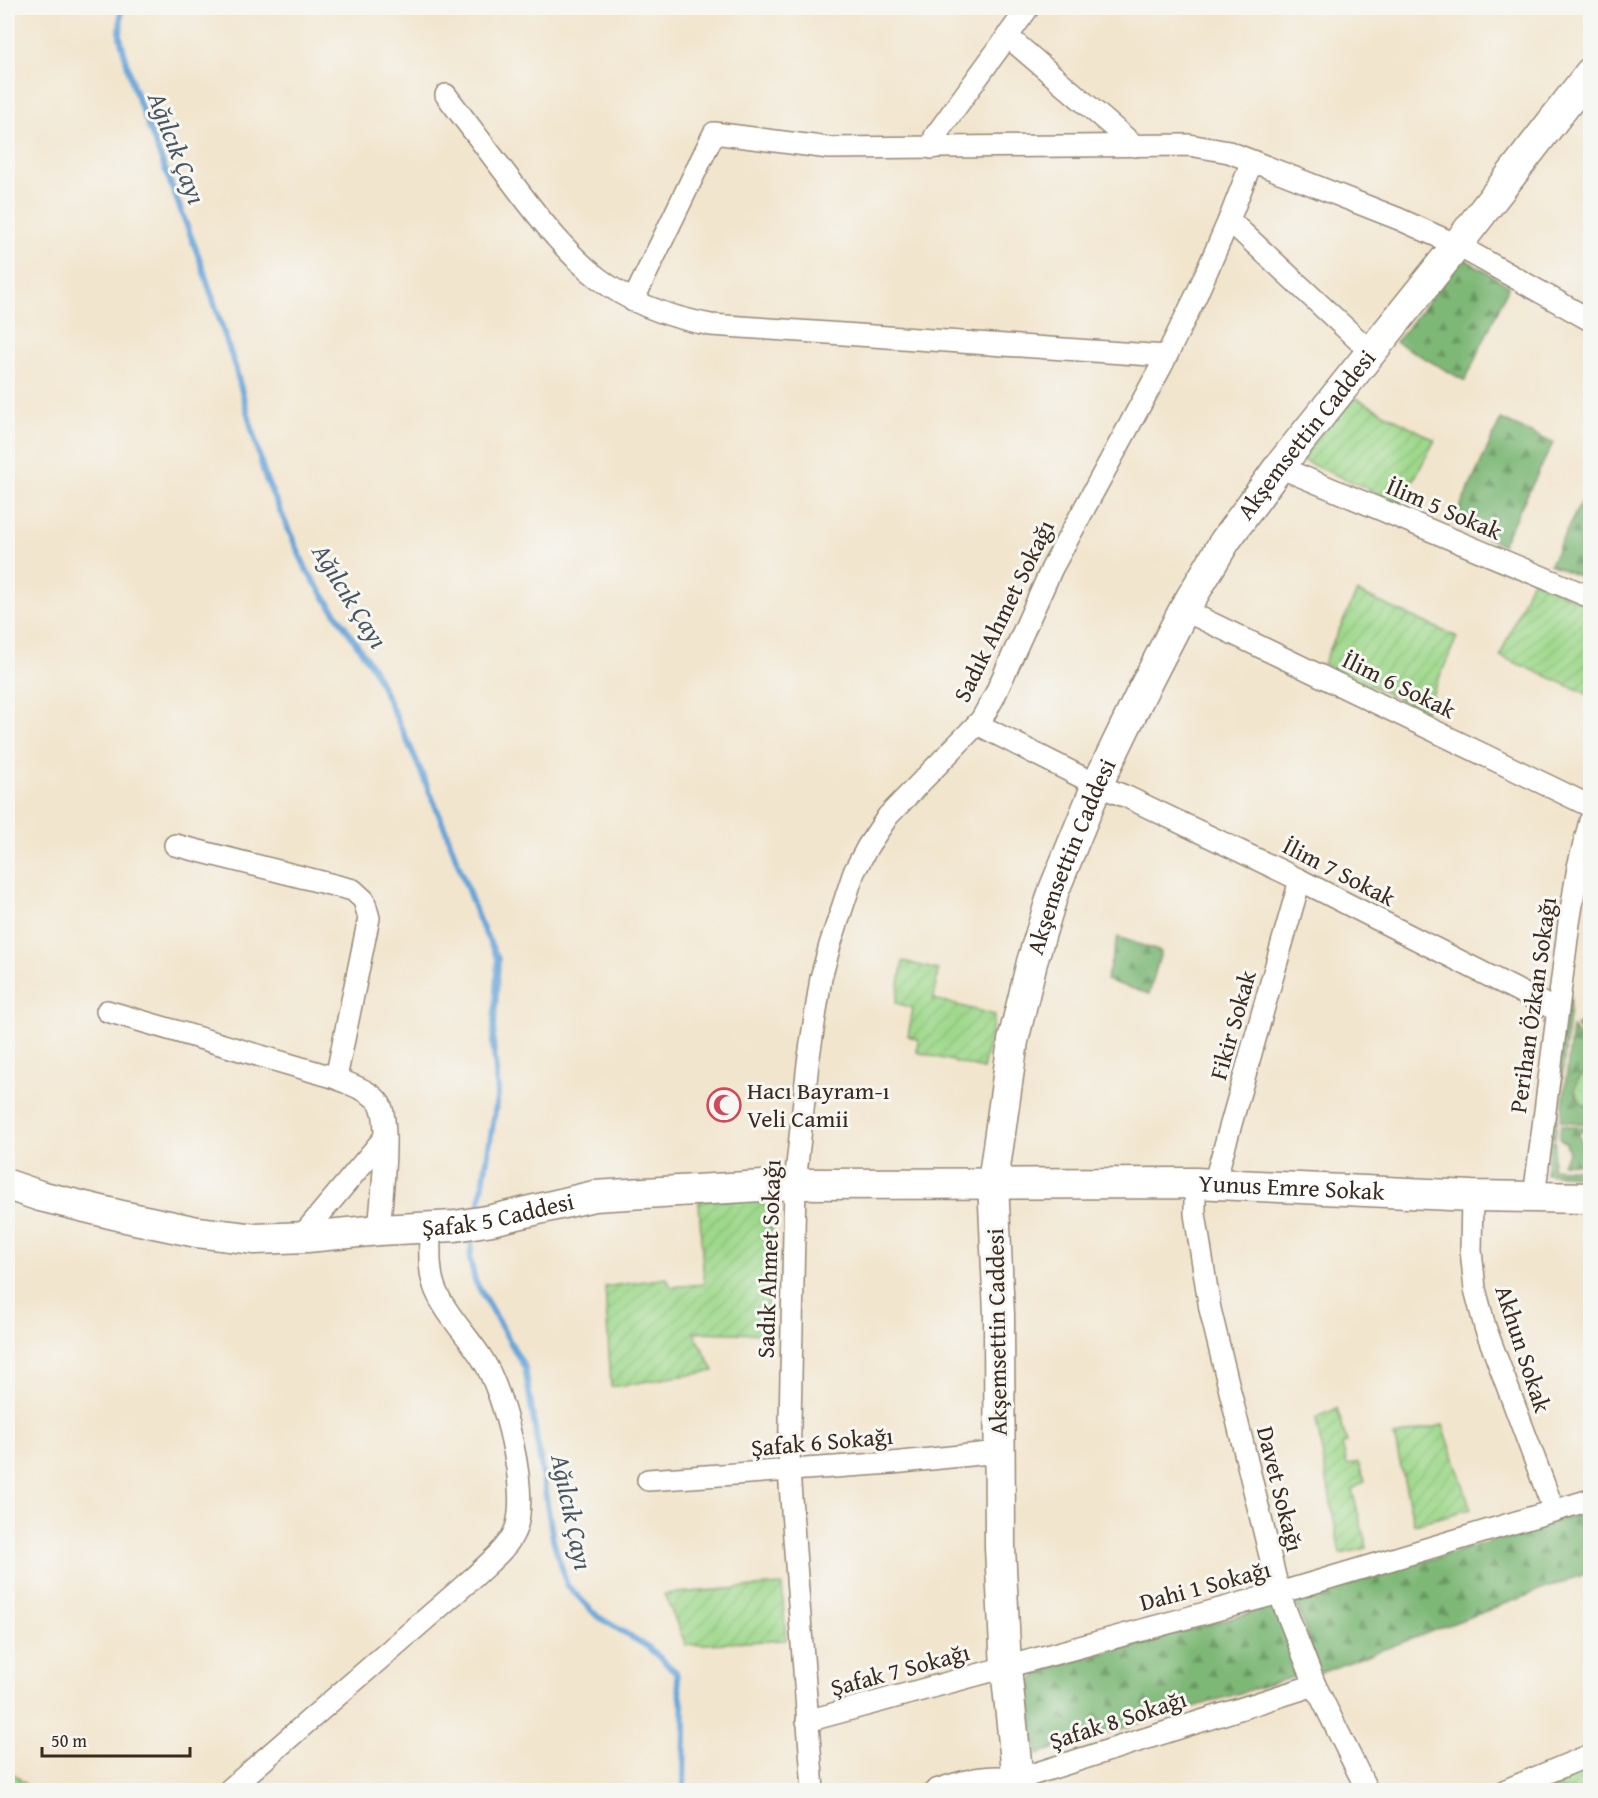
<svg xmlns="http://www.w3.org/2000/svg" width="1598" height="1798" font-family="'Gentium Book Plus',serif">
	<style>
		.forest { fill: url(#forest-firs); stroke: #5c714a; stroke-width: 1.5 }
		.park { fill: url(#park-dots); stroke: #6c8154; stroke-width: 1.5 }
		.garden { fill: url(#garden-furrows); stroke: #6c8154; stroke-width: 1.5 }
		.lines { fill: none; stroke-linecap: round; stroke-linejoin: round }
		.stream { stroke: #67a5d9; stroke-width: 6 }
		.street-casing { stroke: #968876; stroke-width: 24 }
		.secondary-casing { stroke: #968876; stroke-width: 33 }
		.street { stroke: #fff; stroke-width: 21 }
		.secondary { stroke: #fff; stroke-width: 30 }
		.labels { text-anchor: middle; stroke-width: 6; stroke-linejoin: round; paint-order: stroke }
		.street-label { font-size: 24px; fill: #3b2a1e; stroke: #f6f6f2 }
		.poi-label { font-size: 24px; fill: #3b2a1e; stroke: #f6f6f2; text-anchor: start }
		.water-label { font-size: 26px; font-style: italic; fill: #4a555f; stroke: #f6f6f2 }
	</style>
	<defs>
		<pattern id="forest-firs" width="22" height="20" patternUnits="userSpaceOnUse" patternTransform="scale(1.5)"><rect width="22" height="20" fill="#7eb877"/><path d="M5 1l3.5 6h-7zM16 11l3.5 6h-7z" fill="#689661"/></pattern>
		<pattern id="park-dots" width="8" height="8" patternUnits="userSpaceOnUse" patternTransform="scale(1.5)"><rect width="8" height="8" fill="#9ed88b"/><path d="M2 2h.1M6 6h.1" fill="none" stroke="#89ba78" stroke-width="1.8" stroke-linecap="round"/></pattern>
		<pattern id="garden-furrows" width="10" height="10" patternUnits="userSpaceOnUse" patternTransform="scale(1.5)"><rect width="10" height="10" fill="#9ed88b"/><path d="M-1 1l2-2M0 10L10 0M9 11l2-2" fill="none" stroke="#89ba78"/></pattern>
	</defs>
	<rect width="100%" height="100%" fill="#f6f6f2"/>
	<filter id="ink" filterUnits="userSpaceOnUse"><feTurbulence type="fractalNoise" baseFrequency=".0167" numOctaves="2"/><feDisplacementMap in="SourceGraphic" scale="12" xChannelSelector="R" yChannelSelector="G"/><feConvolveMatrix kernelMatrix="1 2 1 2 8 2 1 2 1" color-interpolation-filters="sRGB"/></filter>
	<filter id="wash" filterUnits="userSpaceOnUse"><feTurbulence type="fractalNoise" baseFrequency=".008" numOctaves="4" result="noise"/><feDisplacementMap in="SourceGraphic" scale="24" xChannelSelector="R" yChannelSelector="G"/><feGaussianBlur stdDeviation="1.35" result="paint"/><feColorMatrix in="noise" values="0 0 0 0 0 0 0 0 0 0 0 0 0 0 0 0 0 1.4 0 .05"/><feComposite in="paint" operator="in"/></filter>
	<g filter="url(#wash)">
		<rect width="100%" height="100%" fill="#f2e5cd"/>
		<g class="forest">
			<polygon points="1463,258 1509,286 1465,381 1396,342"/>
			<polygon points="1501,419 1553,443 1502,545 1453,523"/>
			<polygon points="1584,496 1590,499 1590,581 1550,564"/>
			<polygon points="1118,937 1161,952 1149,994 1106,980"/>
			<polygon points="1567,996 1571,997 1555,1138 1550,1137"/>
			<polygon points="1590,1003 1590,1044 1576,1026 1586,1019 1587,1008"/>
			<path d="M1572,1028L1588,1048C1586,1056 1590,1063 1590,1072C1572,1078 1570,1100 1589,1108L1587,1124L1561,1121Z"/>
			<polygon points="1561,1125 1586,1127 1579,1134 1581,1141 1585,1143 1582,1164 1562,1163 1569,1153 1566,1143 1559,1138"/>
			<polygon points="1550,1141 1555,1141 1552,1168 1582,1170 1581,1176 1546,1174"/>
			<polygon points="1590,1511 1590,1572 1320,1673 1295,1600"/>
			<polygon points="1275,1606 1300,1675 1037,1754 1028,1686 1036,1676 1050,1668"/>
		</g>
		<path class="park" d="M1590,1072V1108L1581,1103L1575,1090C1576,1080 1581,1074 1590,1072Z"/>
		<g class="garden">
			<polygon points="1350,395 1435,440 1401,503 1301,460"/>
			<polygon points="1532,580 1590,606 1590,695 1500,656"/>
			<polygon points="1357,592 1457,637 1425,711 1323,664"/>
			<polygon points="903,961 938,970 934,999 995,1015 983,1069 917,1052 918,1039 908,1036 913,1008 896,1003"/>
			<polygon points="758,1199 773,1215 768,1334 694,1332 714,1371 611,1387 605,1287 667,1278 671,1287 704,1284 699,1201"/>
			<polygon points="1337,1408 1347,1443 1342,1444 1347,1465 1358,1463 1365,1481 1352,1490 1367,1548 1340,1554 1316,1418"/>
			<polygon points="1443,1425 1471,1509 1414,1524 1394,1436"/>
			<polygon points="782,1585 786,1640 686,1645 664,1594"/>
			<polygon points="1590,1766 1590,1790 1533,1790 1585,1768"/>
			<polygon points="8,1769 32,1790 8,1790"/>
		</g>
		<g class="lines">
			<g class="stream">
				<polyline points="121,8 120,37 133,86 200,260 235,366 265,477 307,571 373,668 414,755 446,831 480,923 498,959 493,1042 498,1093 479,1207"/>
				<polyline points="472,1239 470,1259 475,1281 525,1368 553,1539 567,1585 597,1616 648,1647 676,1672 685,1722 684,1790"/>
			</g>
		</g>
	</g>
	<g filter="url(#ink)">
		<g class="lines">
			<defs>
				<g id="street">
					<polyline points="1007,36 1135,146"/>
					<path d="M446,95C469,125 492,156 515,186C574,264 611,306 711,325L1166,356"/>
					<polyline points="932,148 935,136 1028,8"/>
					<polyline points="1229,220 1371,352"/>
					<polyline points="633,301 714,133 829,148 1189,145 1229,152 1399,219 1457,245 1590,320"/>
					<polyline points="1279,467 1590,597"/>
					<polyline points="1184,610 1590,806"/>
					<polyline points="977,724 1097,785 1127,797 1300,880 1556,1010"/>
					<polyline points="175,845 353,890 364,900 369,918 336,1078"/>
					<path d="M107,1011L336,1078C350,1085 371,1090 380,1104C391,1123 381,1206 379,1230"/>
					<polyline points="1195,1183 1195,1214 1210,1309 1279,1593 1315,1685 1367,1790"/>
					<polyline points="1214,1184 1300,880"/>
					<polyline points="1472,1196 1471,1250 1475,1289 1485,1327 1554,1511"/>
					<polyline points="1534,1197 1569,923 1578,867 1590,821"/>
					<polyline points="300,1238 385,1137"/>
					<polyline points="648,1480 892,1463 999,1452"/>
					<polyline points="807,1721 1279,1593 1590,1500"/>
					<path d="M229,1790L474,1577C489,1562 509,1548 516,1528C529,1490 504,1393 483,1360C469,1337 447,1316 436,1291C428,1272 430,1249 430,1228"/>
					<polyline points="813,1790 789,1471 795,1184 808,1063 821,978 830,945 854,872 868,846 888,816 981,720 994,697 1052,568 1162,365 1196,296 1229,220 1252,161"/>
					<path d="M936,1790C965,1781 987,1773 1018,1779L1315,1685"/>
					<polyline points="1506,1790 1590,1755"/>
				</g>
				<g id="secondary">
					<path id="s1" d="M8,1185L40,1196L126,1217L197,1232L255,1239L307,1237L379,1230L455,1226L492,1220L594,1196L795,1184L1195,1183L1472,1196L1590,1198"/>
					<path id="s2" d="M1019,1790L1006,1668L1000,1548L999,1314L993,1182L1013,1041L1032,962L1054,890L1097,785L1141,694L1184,610L1225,541L1279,467L1457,245L1590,73"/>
				</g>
			</defs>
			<use href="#street" class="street-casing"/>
			<use href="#secondary" class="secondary-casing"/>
			<use href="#street" class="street"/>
			<use href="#secondary" class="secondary"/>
		</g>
	</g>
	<defs>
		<symbol id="mosque-ring" viewBox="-11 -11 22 22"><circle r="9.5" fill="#f6f6f2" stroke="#d1495b" stroke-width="1.5"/><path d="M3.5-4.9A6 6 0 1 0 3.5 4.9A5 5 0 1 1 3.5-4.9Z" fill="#d1495b"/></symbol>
	</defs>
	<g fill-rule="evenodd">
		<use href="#mosque-ring" x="705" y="1086" width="38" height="38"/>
	</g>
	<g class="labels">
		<g class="street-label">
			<text dy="8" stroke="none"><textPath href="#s2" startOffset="1431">Akşemsettin Caddesi</textPath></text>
			<text transform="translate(1444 509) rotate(23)" y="8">İlim 5 Sokak</text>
			<text transform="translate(1004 611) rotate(-64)" y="8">Sadık Ahmet Sokağı</text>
			<text transform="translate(1399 685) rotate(26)" y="8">İlim 6 Sokak</text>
			<text dy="8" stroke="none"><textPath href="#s2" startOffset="945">Akşemsettin Caddesi</textPath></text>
			<text transform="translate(1339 872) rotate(27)" y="8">İlim 7 Sokak</text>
			<text transform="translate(1533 1005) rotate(-82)" y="8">Perihan Özkan Sokağı</text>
			<text transform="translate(1233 1025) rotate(-74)" y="8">Fikir Sokak</text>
			<text dy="8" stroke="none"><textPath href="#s1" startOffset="1294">Yunus Emre Sokak</textPath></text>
			<text dy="8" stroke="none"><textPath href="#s1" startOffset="498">Şafak 5 Caddesi</textPath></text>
			<text transform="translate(769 1259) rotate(-88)" y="8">Sadık Ahmet Sokağı</text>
			<text transform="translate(997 1332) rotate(-91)" y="8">Akşemsettin Caddesi</text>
			<text transform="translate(1523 1349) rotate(72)" y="8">Akhun Sokak</text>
			<text transform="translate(822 1442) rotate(-5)" y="8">Şafak 6 Sokağı</text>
			<text transform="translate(1280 1489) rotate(76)" y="8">Davet Sokağı</text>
			<text transform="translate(1205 1586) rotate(-15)" y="8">Dahi 1 Sokağı</text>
			<text transform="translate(900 1670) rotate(-15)" y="8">Şafak 7 Sokağı</text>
			<text transform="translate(1118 1720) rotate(-18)" y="8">Şafak 8 Sokağı</text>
		</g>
		<g class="poi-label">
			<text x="747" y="1099">Hacı Bayram-ı<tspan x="747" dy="28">Veli Camii</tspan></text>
		</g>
		<g class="water-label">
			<text transform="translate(177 148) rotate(69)" y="9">Ağılcık Çayı</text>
			<text transform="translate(350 596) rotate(58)" y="9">Ağılcık Çayı</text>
			<text transform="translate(572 1512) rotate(78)" y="9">Ağılcık Çayı</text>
		</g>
	</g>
	<rect width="1598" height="1798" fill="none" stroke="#f6f6f2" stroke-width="30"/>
	<path d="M42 1747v9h148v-9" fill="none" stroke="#3b2a1e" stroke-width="3"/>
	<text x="51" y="1747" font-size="18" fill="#3b2a1e" stroke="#f6f6f2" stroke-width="4.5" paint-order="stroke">50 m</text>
</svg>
